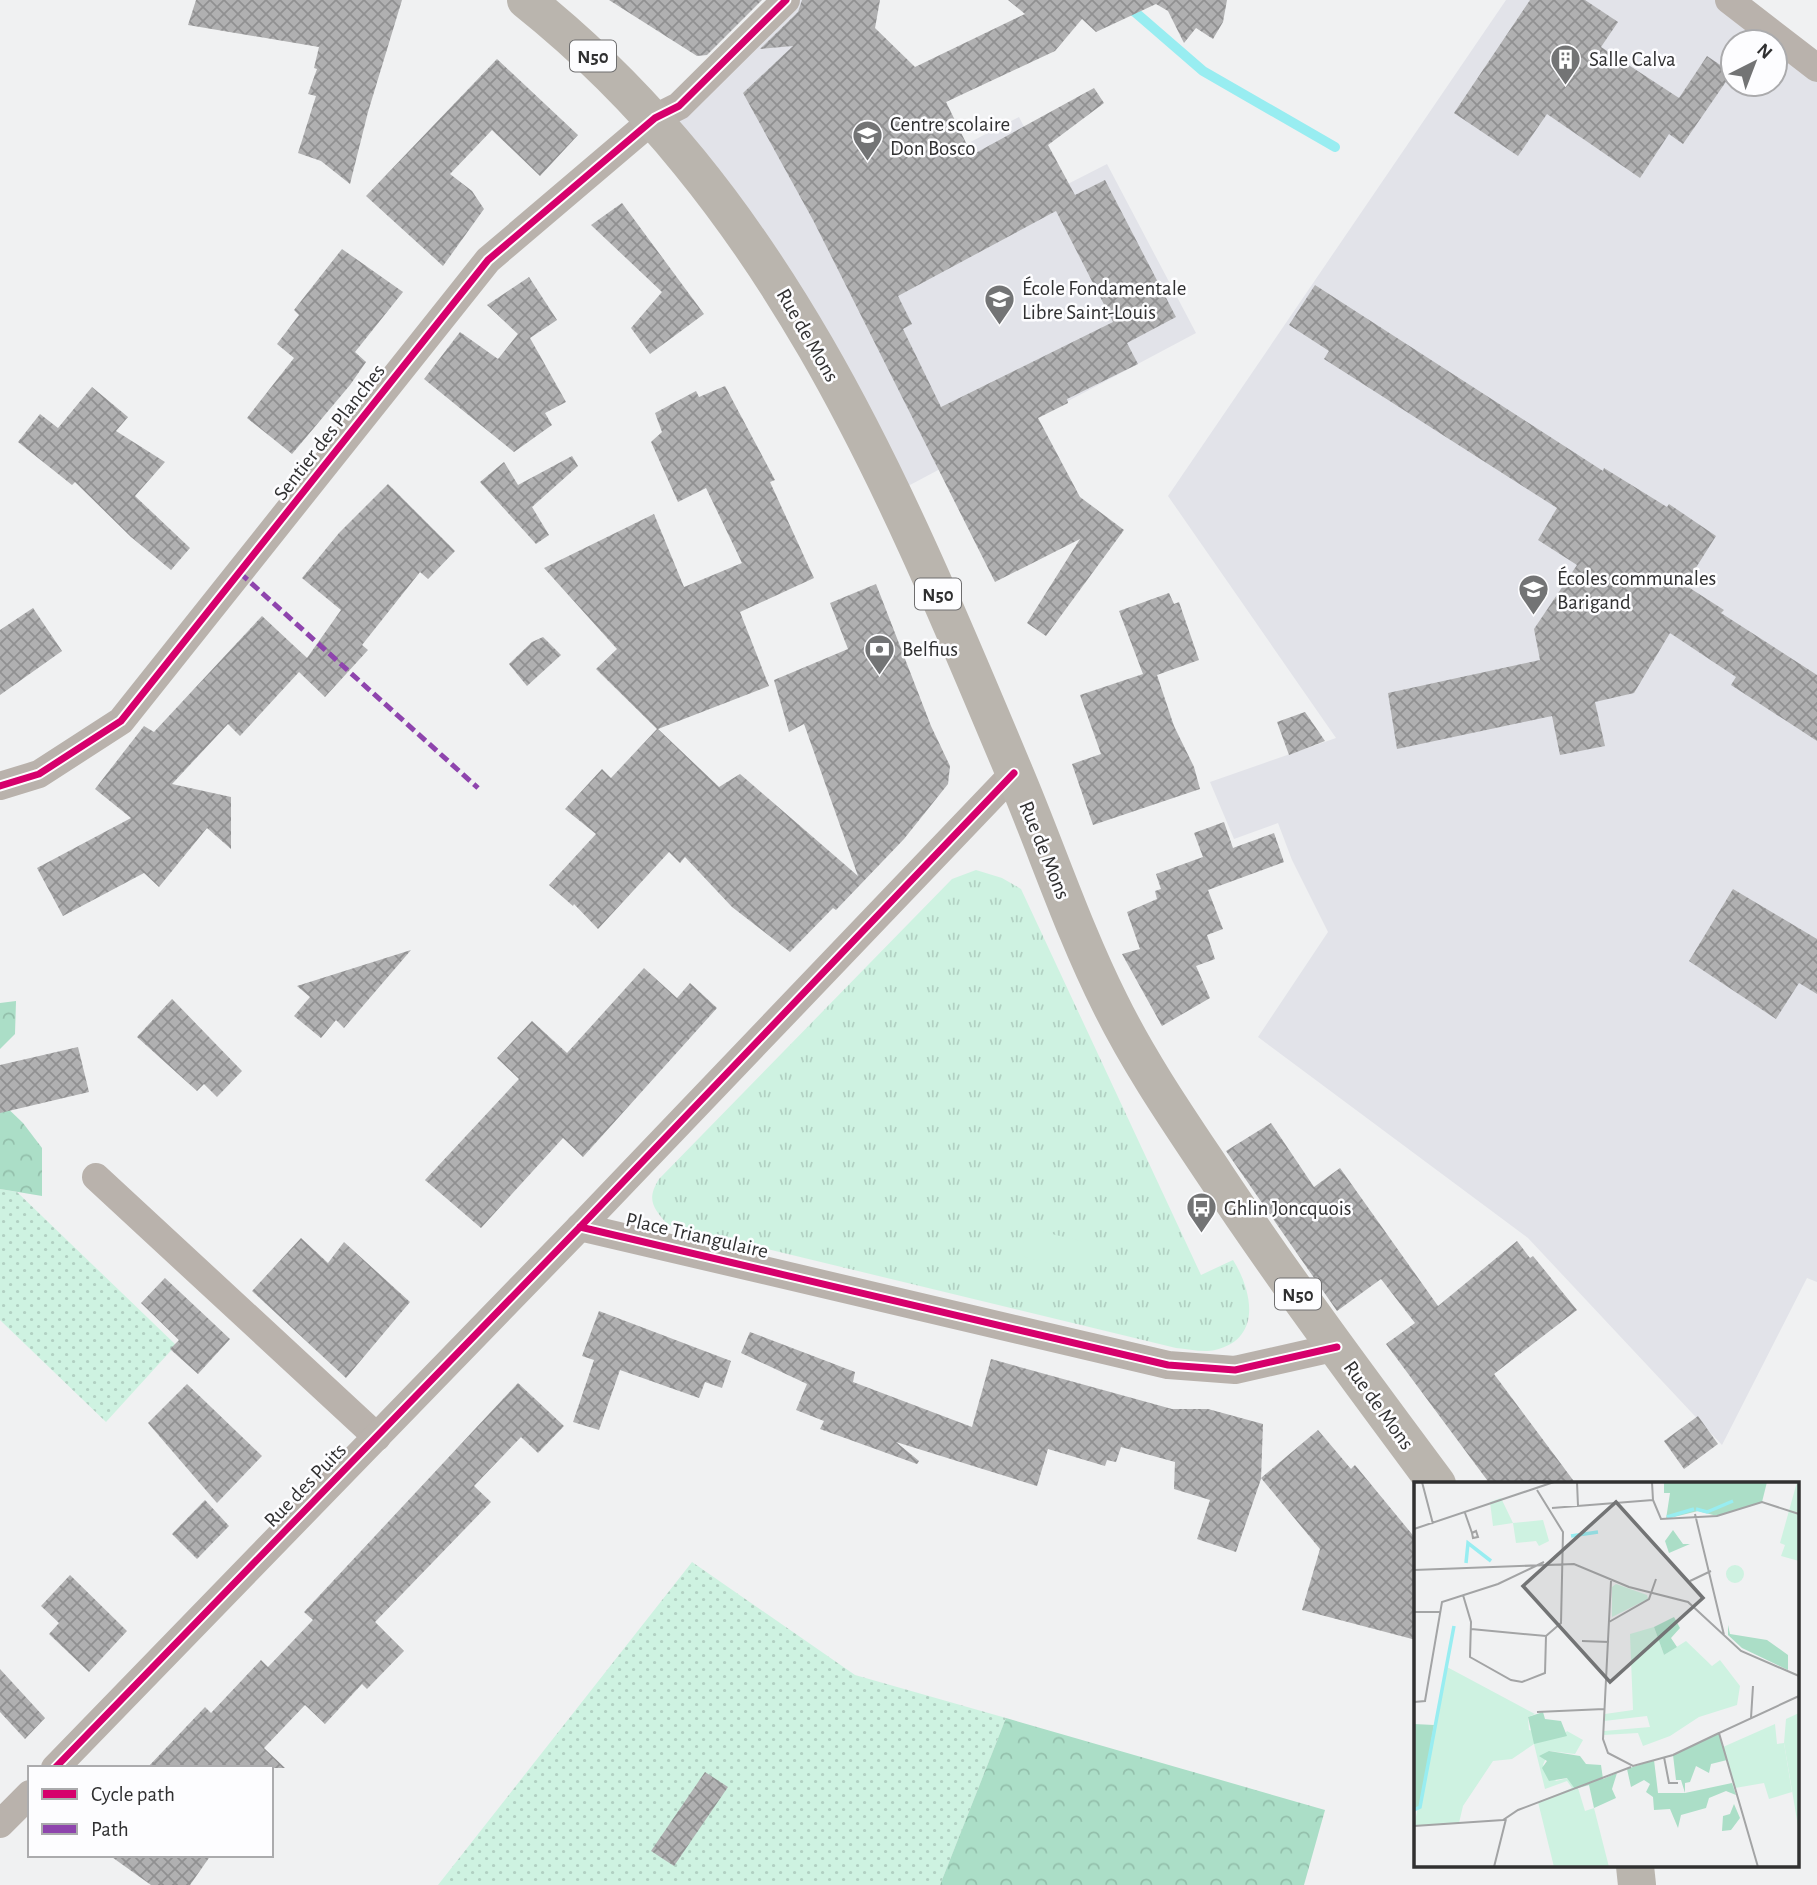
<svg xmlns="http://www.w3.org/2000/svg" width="1817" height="1885" font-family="'Alegreya Sans',sans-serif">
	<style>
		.built { fill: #e2e3e9; fill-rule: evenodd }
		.grass { fill: url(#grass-dots) }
		.forest { fill: url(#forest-crowns) }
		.park { fill: url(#park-tufts) }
		.pitch { fill: #cef2e1 }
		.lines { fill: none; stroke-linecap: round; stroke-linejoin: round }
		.stream { stroke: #98edf1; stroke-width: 10 }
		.building { fill: url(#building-cross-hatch); fill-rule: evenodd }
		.minor { stroke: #b9b2ac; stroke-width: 28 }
		.primary { stroke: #bab5ae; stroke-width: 38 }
		.quiet { stroke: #8e44ad; stroke-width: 5; stroke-dasharray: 10 5; stroke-linecap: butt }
		.cycleway-casing { stroke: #fdfdff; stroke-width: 11 }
		.cycleway { stroke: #d6006c; stroke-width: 7 }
		.labels { text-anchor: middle; stroke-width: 5; stroke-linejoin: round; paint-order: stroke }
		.shield { fill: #fdfdff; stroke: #6e6e6f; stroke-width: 2 }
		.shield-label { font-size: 19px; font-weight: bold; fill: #303031 }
		.poi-label { font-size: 21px; fill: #303031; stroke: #fdfdff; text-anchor: start }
		.street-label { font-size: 21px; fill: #303031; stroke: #fdfdff }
		.inset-river { fill: none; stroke: #98edf1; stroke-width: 3.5 }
		.inset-road { fill: none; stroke: #a3a4a5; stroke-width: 2 }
		.view { fill: #737475; fill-opacity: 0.15; stroke: #737475; stroke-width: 3.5 }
		.inset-edge { fill: none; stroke: #303031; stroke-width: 3.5 }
	</style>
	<defs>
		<pattern id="grass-dots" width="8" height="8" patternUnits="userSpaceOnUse" patternTransform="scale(1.75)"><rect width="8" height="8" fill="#cef2e1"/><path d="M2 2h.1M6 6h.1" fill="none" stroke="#b1d0c2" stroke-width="1.8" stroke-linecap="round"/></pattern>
		<pattern id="forest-crowns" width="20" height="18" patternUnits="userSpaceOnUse" patternTransform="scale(1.75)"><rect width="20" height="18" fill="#abdec7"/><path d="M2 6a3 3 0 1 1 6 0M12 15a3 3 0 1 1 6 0" fill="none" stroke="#93bfab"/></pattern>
		<pattern id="park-tufts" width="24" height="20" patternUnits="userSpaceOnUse" patternTransform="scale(1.75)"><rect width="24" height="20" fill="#cef2e1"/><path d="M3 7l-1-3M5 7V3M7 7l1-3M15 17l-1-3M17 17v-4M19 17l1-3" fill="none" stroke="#b1d0c2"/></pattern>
		<pattern id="building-cross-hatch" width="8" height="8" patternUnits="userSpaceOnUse" patternTransform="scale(1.75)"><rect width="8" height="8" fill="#b0b0b1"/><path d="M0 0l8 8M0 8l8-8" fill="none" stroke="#909091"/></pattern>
	</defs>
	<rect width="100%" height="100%" fill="#f0f1f2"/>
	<g class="built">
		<polygon points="786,0 834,0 947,154 1019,117 1056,190 1107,164 1196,333 895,493 655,118"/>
		<path d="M1506,0H1729L1817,68V1282L1807,1278L1722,1445L1528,1238L1258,1037L1328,932L1292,860L1278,823L1234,839L1210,782L1336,738L1168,496ZM1733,42H1775V84H1733Z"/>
	</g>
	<g class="grass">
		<polygon points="0,1189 17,1192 176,1345 106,1422 0,1320"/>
		<polygon points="692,1562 855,1675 1006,1718 940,1885 438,1885"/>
	</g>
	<g class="forest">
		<polygon points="16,1001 15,1034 0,1049 0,1003"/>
		<polygon points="0,1101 23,1123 42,1148 42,1196 0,1189"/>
		<polygon points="1006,1718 1325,1810 1304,1885 940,1885"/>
	</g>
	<path class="park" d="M976,870L1002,878L1021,889L1201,1275L1233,1260C1252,1290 1263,1339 1215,1350C1204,1353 1188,1349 1176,1348L668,1225C653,1208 646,1200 659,1179L952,879Z"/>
	<polygon class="pitch" points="1027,1228 1089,1243 1082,1271 1021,1256"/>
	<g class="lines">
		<polyline class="stream" points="1121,0 1203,71 1335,147"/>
	</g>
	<g class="building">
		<polygon points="196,0 402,0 368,112 350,184 321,161 298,153 316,96 308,94 317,69 314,68 319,47 188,25"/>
		<polygon points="609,0 762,0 707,55 697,56"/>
		<path d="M802,0H880L875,28L915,67L1025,14L1008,0H1227L1223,22L1213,39L1196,28L1184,43L1168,11L1156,4L1096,32L1082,19L1055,51L946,102L972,155L1094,88L1104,103L1048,145L1075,195L1105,180L1176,317L1127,343L1138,364L1067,399L1068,403L1038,418L1080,497L1124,530L1046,636L1027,623L1080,539L995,582L813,220L743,93L793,46L760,49L798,12ZM1056,211L1113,322L941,407L903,329L912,324L898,296Z"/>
		<polygon points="1530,0 1585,0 1618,22 1601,47 1679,98 1707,56 1732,73 1683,144 1669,134 1640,178 1547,114 1518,156 1454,113"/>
		<polygon points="497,59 578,135 540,176 492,130 450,174 472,191 484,209 443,266 366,196"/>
		<polygon points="622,203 704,314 650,354 631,328 662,292 591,225"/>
		<polygon points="342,249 403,292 355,352 366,362 350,385 292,454 247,418 294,358 277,344 299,315 294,310"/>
		<polygon points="529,277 557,320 530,338 566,402 545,413 552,425 514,452 424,379 460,332 498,359 518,334 487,305"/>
		<polygon points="1315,285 1603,471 1604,468 1667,507 1669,504 1716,536 1685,585 1724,610 1721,613 1817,675 1817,741 1731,685 1736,677 1670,633 1634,693 1595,702 1605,746 1560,755 1552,716 1397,749 1388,693 1540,660 1534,629 1577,565 1538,540 1557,508 1324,359 1329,351 1289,325"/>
		<polygon points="725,386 775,480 770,482 814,578 740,612 769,686 658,729 719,787 740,774 858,876 804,724 789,732 774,680 848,649 830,603 876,584 931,726 950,766 948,784 904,839 836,910 833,908 790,952 732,907 685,857 680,863 669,852 598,929 574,904 573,906 549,885 596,834 565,809 602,769 611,778 657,729 596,669 617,649 544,568 654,514 684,587 742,563 706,488 678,502 651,442 662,432 655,413 696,391 699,397"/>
		<polygon points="92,387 128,417 116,431 165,462 135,496 190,548 171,570 131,537 75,482 72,485 18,442 40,414 58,428"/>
		<polygon points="572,456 578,466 532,507 549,535 536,544 480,482 504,462 518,485"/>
		<polygon points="388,484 455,551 428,579 420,572 362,645 368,650 325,697 299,672 240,736 228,724 172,784 231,797 231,849 207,828 159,887 144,873 63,916 37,868 131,818 95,789 144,726 154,732 262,616 307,658 341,610 302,578 339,533"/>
		<polygon points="1169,593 1174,604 1179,602 1199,660 1157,675 1174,726 1194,767 1200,789 1093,825 1072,764 1101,754 1080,695 1143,674 1119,611"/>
		<polygon points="33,608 62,651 0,695 0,630"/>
		<polygon points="543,637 561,655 527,686 509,664 532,642"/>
		<polygon points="1305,712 1325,741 1289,755 1277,722"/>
		<polygon points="1224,822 1233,848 1274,833 1284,862 1208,890 1223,929 1207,935 1215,959 1196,966 1210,998 1162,1026 1122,954 1140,949 1127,912 1157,899 1155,891 1161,889 1156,874 1203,857 1194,833"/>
		<polygon points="1733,889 1817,939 1817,994 1799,983 1776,1019 1689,961"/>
		<polygon points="411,950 344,1028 336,1020 321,1038 294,1016 310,997 297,986"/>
		<polygon points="644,968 677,998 690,983 717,1008 583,1157 563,1138 481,1228 425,1180 519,1079 497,1058 532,1021 567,1053"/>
		<polygon points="172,999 242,1071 217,1097 204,1084 197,1091 137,1037"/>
		<polygon points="78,1047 89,1092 0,1113 0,1065"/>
		<polygon points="1271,1123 1314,1187 1340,1168 1438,1306 1517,1241 1530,1258 1533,1256 1577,1310 1494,1374 1576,1484 1490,1484 1386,1344 1415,1323 1381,1279 1337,1311 1226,1151"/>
		<polygon points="301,1238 328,1263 344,1242 410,1302 346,1378 252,1291"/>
		<polygon points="165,1278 230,1339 198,1374 170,1349 179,1340 141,1303"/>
		<polygon points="599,1311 731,1361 722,1388 705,1382 699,1398 620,1370 599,1430 573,1422 594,1360 582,1356"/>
		<polygon points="750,1332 855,1372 853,1382 972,1427 991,1359 1172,1409 1208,1409 1263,1424 1261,1479 1236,1552 1197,1539 1210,1500 1174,1489 1175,1462 1121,1447 1116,1462 1107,1460 1105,1466 1048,1449 1037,1486 896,1442 919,1461 917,1464 820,1429 824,1421 796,1410 807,1384 741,1353"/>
		<polygon points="518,1383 564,1426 538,1453 521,1437 474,1486 491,1502 375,1622 404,1651 367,1689 362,1684 325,1724 305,1705 264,1748 285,1768 147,1768 205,1707 211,1713 261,1660 268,1667 313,1620 304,1612"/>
		<polygon points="187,1384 262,1456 217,1503 148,1423"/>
		<polygon points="1698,1416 1718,1444 1684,1469 1664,1441"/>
		<polygon points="1318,1430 1351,1469 1355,1465 1416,1539 1416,1640 1302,1610 1320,1549 1261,1478"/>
		<polygon points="205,1500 229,1526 197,1559 172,1534"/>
		<polygon points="70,1575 127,1631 89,1672 49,1634 59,1623 41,1606"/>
		<polygon points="0,1669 45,1718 25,1739 0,1712"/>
		<polygon points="705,1772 728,1787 674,1866 651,1851"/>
		<polygon points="109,1855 211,1855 190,1885 151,1885"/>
	</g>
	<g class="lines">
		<g class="minor">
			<polyline points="1729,0 1817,68"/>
			<polyline points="0,786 39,774 121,721 488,260 655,118 679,106 786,0"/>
			<polyline points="96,1177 377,1437"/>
			<polyline points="580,1227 1168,1365 1235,1370 1337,1347"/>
			<polyline points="55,1768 580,1227 1014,773"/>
			<polyline points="0,1824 30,1794"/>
		</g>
		<g class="primary">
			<path d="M526,0C778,201 894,485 1015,774C1047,850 1073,929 1110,1003C1140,1064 1178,1119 1216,1176C1286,1281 1362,1383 1437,1484"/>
			<polyline points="1635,1866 1637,1885"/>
		</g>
		<polyline class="quiet" points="240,573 478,788"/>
		<defs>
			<g id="cycleway">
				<polyline points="0,786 39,774 121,721 488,260 655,118 679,106 786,0"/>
				<polyline points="580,1227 1168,1365 1235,1370 1337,1347"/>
				<polyline points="55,1768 580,1227 1014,773"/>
			</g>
		</defs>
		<use href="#cycleway" class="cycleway-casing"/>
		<use href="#cycleway" class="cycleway"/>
	</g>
	<defs>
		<symbol id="building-pin" viewBox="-11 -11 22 30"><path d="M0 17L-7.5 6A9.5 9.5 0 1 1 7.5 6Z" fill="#737475" stroke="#fdfdff"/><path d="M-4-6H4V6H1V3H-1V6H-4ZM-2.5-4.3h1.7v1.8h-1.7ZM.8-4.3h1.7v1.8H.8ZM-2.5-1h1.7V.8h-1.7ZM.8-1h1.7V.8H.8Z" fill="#fff"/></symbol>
		<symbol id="school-pin" viewBox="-11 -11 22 30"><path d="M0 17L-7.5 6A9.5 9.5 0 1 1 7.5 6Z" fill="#737475" stroke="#fdfdff"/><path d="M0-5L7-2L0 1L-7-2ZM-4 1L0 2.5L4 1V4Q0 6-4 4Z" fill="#fff"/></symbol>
		<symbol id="bank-pin" viewBox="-11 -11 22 30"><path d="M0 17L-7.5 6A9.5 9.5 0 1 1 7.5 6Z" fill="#737475" stroke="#fdfdff"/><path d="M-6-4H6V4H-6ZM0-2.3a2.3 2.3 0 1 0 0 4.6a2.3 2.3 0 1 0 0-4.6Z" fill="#fff"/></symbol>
		<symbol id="bus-pin" viewBox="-11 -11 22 30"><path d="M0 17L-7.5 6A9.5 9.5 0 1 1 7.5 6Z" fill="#737475" stroke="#fdfdff"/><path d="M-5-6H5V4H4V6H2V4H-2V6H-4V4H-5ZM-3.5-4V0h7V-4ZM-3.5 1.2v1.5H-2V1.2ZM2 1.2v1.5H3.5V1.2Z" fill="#fff"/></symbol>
	</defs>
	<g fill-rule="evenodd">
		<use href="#building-pin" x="1548" y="42" width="35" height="47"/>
		<use href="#school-pin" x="850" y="118" width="35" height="47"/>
		<use href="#school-pin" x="982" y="282" width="35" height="47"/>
		<use href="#school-pin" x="1516" y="572" width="35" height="47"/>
		<use href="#bank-pin" x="862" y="632" width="35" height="47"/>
		<use href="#bus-pin" x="1184" y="1190" width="35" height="47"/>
	</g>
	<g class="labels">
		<g class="shield">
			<rect x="570" y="40.5" width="46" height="31" rx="5"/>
			<rect x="915" y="578.5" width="46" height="31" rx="5"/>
			<rect x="1275" y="1278.5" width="46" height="31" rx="5"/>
		</g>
		<g class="shield-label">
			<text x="593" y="63">N50</text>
			<text x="938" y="601">N50</text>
			<text x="1298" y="1301">N50</text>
		</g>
		<g class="poi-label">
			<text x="1589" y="66">Salle Calva</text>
			<text x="890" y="131">Centre scolaire<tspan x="890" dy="24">Don Bosco</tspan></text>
			<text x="1022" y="295">École Fondamentale<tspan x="1022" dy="24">Libre Saint-Louis</tspan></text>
			<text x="1557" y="585">Écoles communales<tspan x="1557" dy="24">Barigand</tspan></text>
			<text x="902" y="656">Belfius</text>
			<text x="1224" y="1215">Ghlin Joncquois</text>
		</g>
		<g class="street-label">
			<text transform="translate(808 335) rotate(60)" y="7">Rue de Mons</text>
			<text transform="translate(329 432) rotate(-52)" y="7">Sentier des Planches</text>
			<text transform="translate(1045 850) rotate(68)" y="7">Rue de Mons</text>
			<text transform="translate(697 1235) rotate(13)" y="7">Place Triangulaire</text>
			<text transform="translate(1379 1405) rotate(54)" y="7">Rue de Mons</text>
			<text transform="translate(305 1485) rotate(-46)" y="7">Rue des Puits</text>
		</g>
	</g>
	<g transform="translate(1414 1482)">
		<rect width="385" height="385" fill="#f0f1f2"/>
		<path d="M383,0H385V79L367,74L371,63L366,61ZM87,16L99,41L129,38L135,59L125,64L122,59L102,61L99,41L79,44L76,20ZM240,145L250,173L272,159L298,184L306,178L326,204L323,223L285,235L256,254L229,264L224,251L189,253L190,249L236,245L233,234L190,239L191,232L219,228L216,152ZM33,185L121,232L114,235L115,248L148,255L153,249L169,258L161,272L135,269L129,283L142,299L154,296L164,306L171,329L180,326L195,385H140L124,320L158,306L153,299L131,307L120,262L98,277L79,279L49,324L45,341L0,344ZM361,242L363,262L370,261L378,310L355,317L350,301L321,306L309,265Z" fill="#cef2e1"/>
		<path d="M250,0H353L348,20L303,34L284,29L252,37L256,11H250ZM259,48L269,62H276L255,71L251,59ZM260,135L266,146L257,156L263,165L250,173L240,145ZM314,143L316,152L353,158L374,173V188L328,166L314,153ZM129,230L131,237L147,239L153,254L120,262L114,235ZM0,242L20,243L6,325L1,328ZM305,251L313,278L297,282L295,291L282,284L276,300L271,301V311L318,301L322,313L312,309L295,316L292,326L267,333L264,346L256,327L240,328L239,315L232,310L236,302L230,298L217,305L213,287L240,278L244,311H271L267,298H262L259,273ZM135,269L166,274L172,282L187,283L189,297L203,291L198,307L202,316L180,326L175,303L161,307L153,296L135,299L128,286L133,279L125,274ZM320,322L326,336L317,348L308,349L309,334L316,332Z" fill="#abdec7"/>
		<path d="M312 92a9 9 0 1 1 18 0a9 9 0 1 1-18 0ZM202,102L233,113L234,117L198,135V105Z" fill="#cef2e1"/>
		<path d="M385,231V350L370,261L372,237Z" fill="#cef2e1"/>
		<path class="inset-river" d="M282,27L293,30L319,19M253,35L280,27M157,54L184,50M52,81L54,61L77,79M0,328L6,325L40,144"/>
		<path class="inset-road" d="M8,0L19,42M163,0L164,24M238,0L239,18L247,37L303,34L348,20L385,32M138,26L239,18M51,31L58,51L59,56L64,55L62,49L58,51M281,32L310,153M0,47L140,0M0,88L160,82L215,105L274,120L327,169L385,194M197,99L189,257L194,271L219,284L259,273L305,251M276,99L297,89M49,113L57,140L56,175L97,198L108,200L131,191L132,154M0,130H27M195,140L235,117L242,97M57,147L132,154L147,141L149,50L123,8M168,159L195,160M0,220L11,219L28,120L84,102L130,80M123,230L190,227M337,236L339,204M250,275L255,301H264M0,344L89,338L104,328L217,285M80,385L92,337M344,385L305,251L385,214"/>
		<path class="view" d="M202,20L289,116L196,200L109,104Z"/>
		<rect width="385" height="385" class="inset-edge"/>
	</g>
	<rect x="28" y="1766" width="245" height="91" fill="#fdfdff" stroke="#ababad" stroke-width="2"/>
	<rect x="42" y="1789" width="35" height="10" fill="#d6006c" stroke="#ababad" stroke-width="2"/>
	<text x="91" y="1801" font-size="21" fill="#303031">Cycle path</text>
	<rect x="42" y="1824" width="35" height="10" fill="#8e44ad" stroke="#ababad" stroke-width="2"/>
	<text x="91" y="1836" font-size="21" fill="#303031">Path</text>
	<g transform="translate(1754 63) rotate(42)"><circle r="33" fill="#fdfdff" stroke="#ababad" stroke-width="2"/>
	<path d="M0-5L12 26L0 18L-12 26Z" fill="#737475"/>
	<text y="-10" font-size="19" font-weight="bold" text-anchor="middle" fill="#303031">N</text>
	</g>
</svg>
